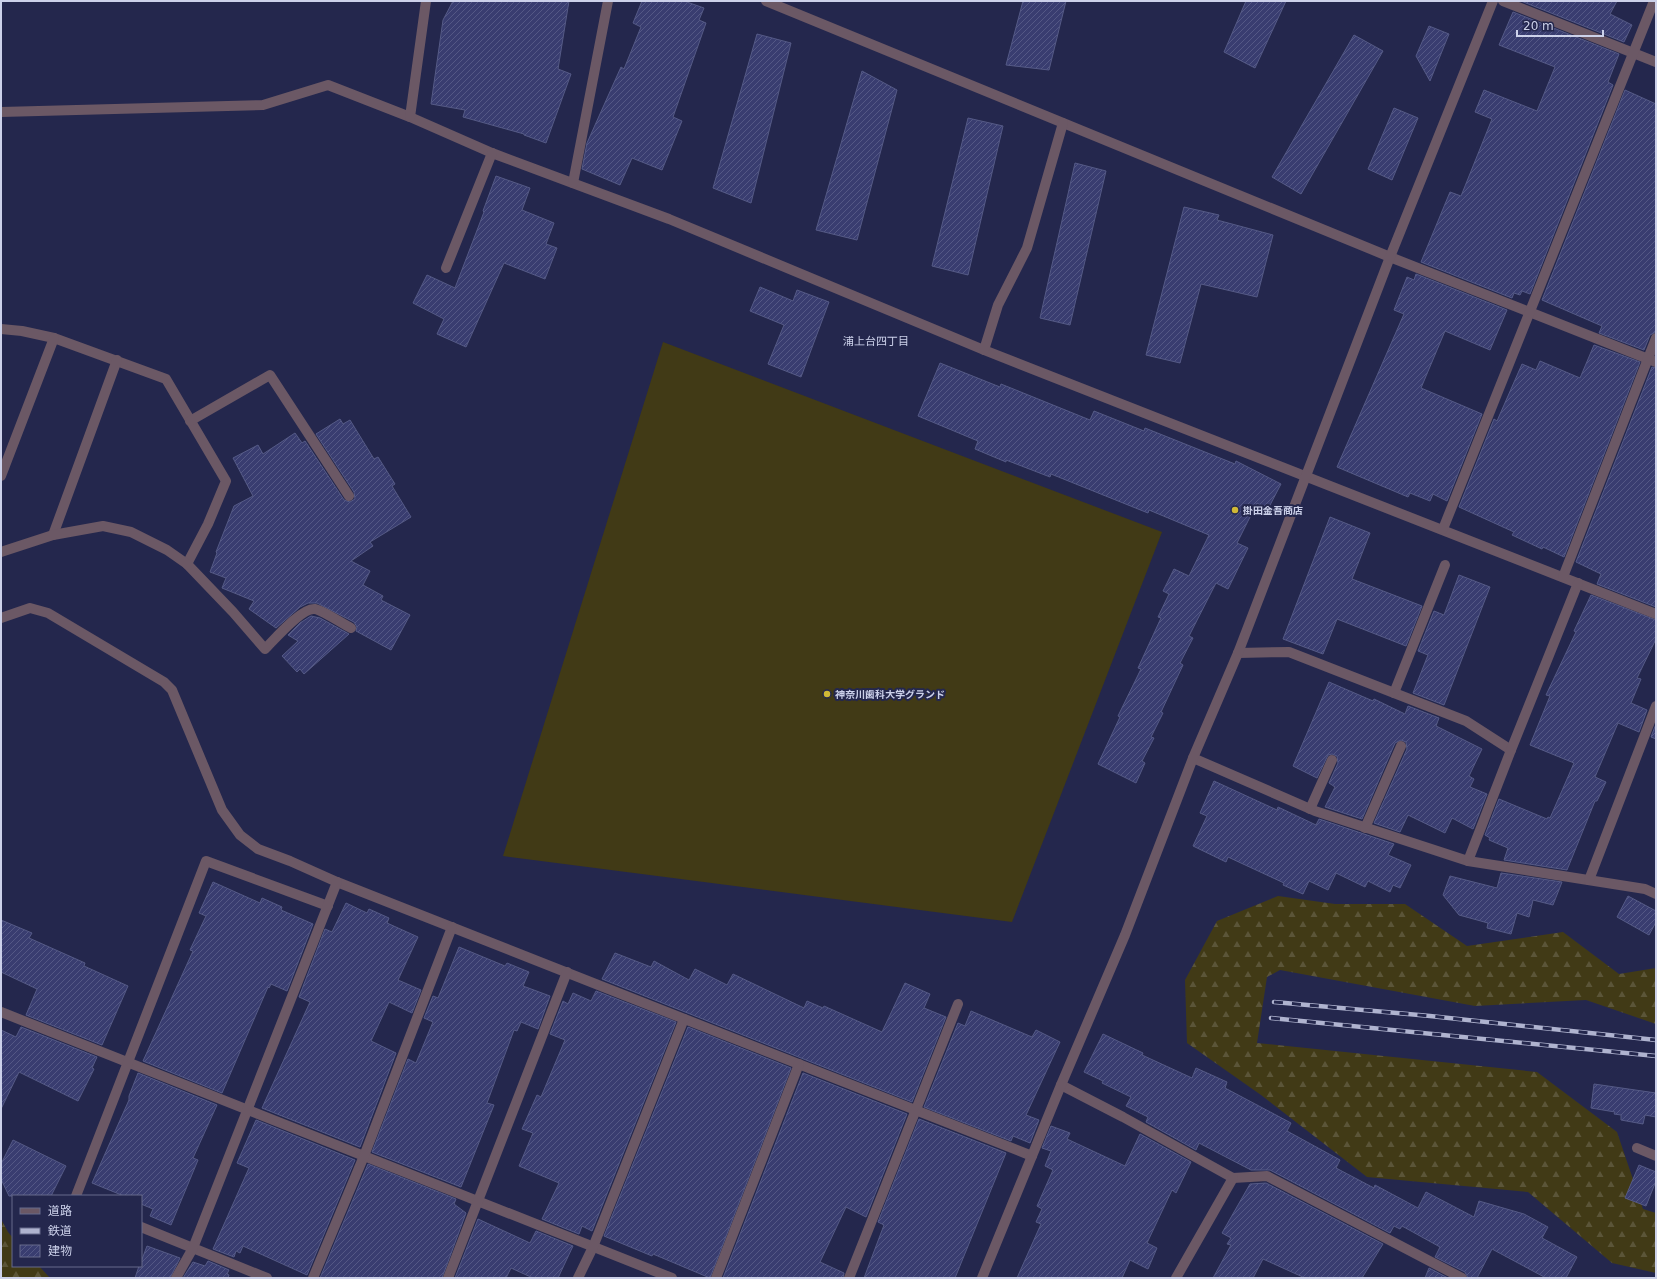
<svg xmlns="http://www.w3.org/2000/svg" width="1657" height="1279" font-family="'DejaVu Sans','Noto Sans JP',sans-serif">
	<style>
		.grass { fill: #413a16 }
		.forest { fill: url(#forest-firs) }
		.building { fill: url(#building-hatch); stroke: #555a86 }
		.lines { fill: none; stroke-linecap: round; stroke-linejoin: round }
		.minor { stroke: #6b5865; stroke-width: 10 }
		.rail-casing { stroke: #afb3cf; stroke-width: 4.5 }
		.rail { stroke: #24274d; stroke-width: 3; stroke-dasharray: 9; stroke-linecap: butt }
		.poi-dot { fill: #d0b836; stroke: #24274d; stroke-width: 1.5 }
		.labels { text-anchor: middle; stroke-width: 4; stroke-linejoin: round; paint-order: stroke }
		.poi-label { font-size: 10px; font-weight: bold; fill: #ccd1ea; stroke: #24274d; text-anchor: start }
		.neighbourhood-label { font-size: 11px; fill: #ccd1ea; stroke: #24274d }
	</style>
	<defs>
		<pattern id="forest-firs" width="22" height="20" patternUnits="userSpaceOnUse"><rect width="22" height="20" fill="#413a16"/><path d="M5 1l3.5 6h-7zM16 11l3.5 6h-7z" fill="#5b5538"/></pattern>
		<pattern id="building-hatch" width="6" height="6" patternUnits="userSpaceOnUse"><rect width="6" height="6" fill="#393d70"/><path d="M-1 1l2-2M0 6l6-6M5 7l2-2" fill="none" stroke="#545885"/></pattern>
	</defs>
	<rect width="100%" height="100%" fill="#24274d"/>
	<polygon class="grass" points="663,342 1162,532 1012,922 503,856"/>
	<g class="forest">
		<polygon points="1278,896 1335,904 1405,904 1467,946 1563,932 1619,974 1656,968 1656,1024 1586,1000 1475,1006 1280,970 1267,977 1257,1043 1537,1072 1617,1132 1643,1209 1656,1213 1656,1273 1612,1263 1528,1192 1367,1177 1261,1095 1187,1043 1185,980 1217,921"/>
		<polygon points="1,1219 8,1232 13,1238 13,1266 39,1266 50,1278 1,1278"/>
	</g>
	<g class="building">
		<polygon points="453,1 569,1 558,69 571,74 546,143 524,135 524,134 463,117 465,110 431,104 443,20"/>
		<polygon points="642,1 684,1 704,8 699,20 706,23 673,117 682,121 662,170 632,158 620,185 582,169 587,143 621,67 624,69 641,27 633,23"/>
		<polygon points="1023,1 1066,1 1049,70 1006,65"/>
		<polygon points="1246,1 1286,1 1255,68 1224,52"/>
		<polygon points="1521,1 1617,1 1610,14 1632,25 1624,42"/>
		<polygon points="1513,12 1619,54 1608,82 1613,85 1530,294 1522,291 1520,295 1514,293 1512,298 1421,262 1450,192 1461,196 1492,119 1475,112 1484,90 1537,111 1555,67 1499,45"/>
		<polygon points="1429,26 1449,34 1430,81 1416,56"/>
		<polygon points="757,34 791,43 751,203 713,188"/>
		<polygon points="1354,35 1383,51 1301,194 1272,177"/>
		<polygon points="862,71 897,90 857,240 816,230"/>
		<polygon points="1625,90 1656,104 1656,332 1650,335 1644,350 1599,333 1602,326 1542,300"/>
		<polygon points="1394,108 1418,118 1392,180 1368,169"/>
		<polygon points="968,118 1003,126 968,275 932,266"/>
		<polygon points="1075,163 1106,171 1070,325 1040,318"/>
		<polygon points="496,176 530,188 522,210 554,223 546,244 557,248 545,279 504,263 466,347 437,334 444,319 413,303 427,275 455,288 484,212 483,211"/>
		<polygon points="1184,207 1219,215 1217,220 1273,235 1257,297 1201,284 1180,363 1146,355"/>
		<polygon points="1416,274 1507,310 1490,350 1445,331 1421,388 1482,414 1447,501 1433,494 1430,501 1410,493 1408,497 1337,467 1404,314 1394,310 1407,277 1414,280"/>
		<polygon points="760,287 793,301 797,290 829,302 801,377 768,364 784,325 750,311"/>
		<polygon points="1594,345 1640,362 1564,557 1543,547 1542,549 1512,535 1514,532 1459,507 1494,419 1497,421 1522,364 1536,370 1540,361 1580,378"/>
		<polygon points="940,363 1000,387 1001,384 1090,420 1094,411 1144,431 1145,428 1235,464 1236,461 1281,484 1268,509 1257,503 1237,543 1248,548 1228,589 1216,583 1189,636 1193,638 1180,663 1183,665 1161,712 1163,713 1151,737 1154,738 1142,761 1145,763 1136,783 1098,764 1120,717 1118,716 1141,669 1138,668 1161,618 1158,617 1169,594 1163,591 1174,569 1189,576 1209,535 1149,510 1148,513 1051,474 1050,477 1006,460 1006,462 975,449 978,441 918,416"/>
		<polygon points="1652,367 1656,368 1656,607 1597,584 1601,574 1576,562"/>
		<polygon points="340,419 343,424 350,420 374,459 378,457 395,484 392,486 411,517 370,542 373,546 351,561 370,571 363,585 383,596 381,600 410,615 391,650 356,631 357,627 354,622 317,603 308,603 300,607 276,628 249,609 254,601 222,588 226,578 210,572 217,553 216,552 234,506 253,496 233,458 258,445 263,454 295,433 302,443 305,441 344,500 350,502 355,499 354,492 316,434"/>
		<polygon points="1330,517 1370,533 1352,579 1422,606 1406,646 1337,619 1323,654 1283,639"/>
		<polygon points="1459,575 1490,587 1444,705 1413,693 1428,655 1418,651 1434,611 1444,615"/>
		<polygon points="1591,595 1656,620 1656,639 1637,678 1641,679 1631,703 1647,710 1639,732 1618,723 1595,777 1606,782 1597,801 1595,801 1567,870 1504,860 1508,848 1489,840 1490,838 1485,835 1499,799 1547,819 1548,817 1550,818 1574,763 1530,745 1550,696 1546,695 1576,632 1574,631"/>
		<polygon points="311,616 320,618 349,634 304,674 300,669 297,672 282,656 298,641 288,635 300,623"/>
		<polygon points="1329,682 1373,701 1374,699 1405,714 1408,706 1439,718 1436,726 1482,749 1469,776 1474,779 1470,787 1487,794 1473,829 1452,818 1445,833 1408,815 1400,832 1374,823 1407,749 1406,742 1401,740 1395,743 1362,819 1325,807 1335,787 1329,783 1338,763 1337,756 1332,754 1328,755 1317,778 1293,766"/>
		<polygon points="1656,724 1656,739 1651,737"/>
		<polygon points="1214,781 1277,810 1278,807 1316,825 1319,819 1394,844 1388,855 1411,865 1400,888 1393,885 1390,892 1368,881 1365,887 1336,873 1328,890 1309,881 1303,894 1283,885 1284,883 1228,857 1226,862 1193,846 1207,816 1200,813"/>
		<polygon points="1501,873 1562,882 1553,905 1533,900 1529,917 1517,913 1511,934 1487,928 1488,923 1459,915 1443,895 1450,876 1497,888"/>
		<polygon points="213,882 260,903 262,898 282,907 281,910 313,924 287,991 271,984 269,988 268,987 222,1093 143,1061 193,951 190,950 206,916 199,913"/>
		<polygon points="1628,896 1656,911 1656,922 1649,935 1617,917"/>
		<polygon points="346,903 367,913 369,909 389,918 387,923 418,937 398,980 421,990 412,1013 389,1002 371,1041 396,1053 360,1147 262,1108 310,1002 299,997 325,929 332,932"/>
		<polygon points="1,920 32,933 29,938 85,963 84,966 128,986 102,1045 26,1015 37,989 1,972"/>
		<polygon points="459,947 505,966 507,963 529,972 523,986 550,996 538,1029 521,1022 517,1031 514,1030 487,1103 494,1105 461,1187 372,1152 408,1059 416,1063 433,1022 424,1018 433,996 438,998"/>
		<polygon points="615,953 651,967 654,961 689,980 695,969 727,985 733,974 804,1008 807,1001 823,1008 824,1006 882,1032 905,983 930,994 924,1008 946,1017 912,1102 602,979"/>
		<polygon points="596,991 676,1022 592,1231 582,1226 579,1234 542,1219 559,1183 519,1166 533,1133 522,1129 537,1095 541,1097 565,1040 550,1034 563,1001 568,1004 573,993 591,1001"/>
		<polygon points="971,1011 1032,1037 1036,1030 1060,1042 1026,1115 1039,1120 1030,1143 1013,1136 1011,1141 924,1107 958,1023 965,1026"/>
		<polygon points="21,1027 97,1057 92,1068 94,1069 78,1101 19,1072 1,1109 1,1030 16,1037"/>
		<polygon points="688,1027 791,1068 710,1278 653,1254 652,1256 604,1236"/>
		<polygon points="1103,1034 1143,1053 1142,1055 1192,1078 1196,1068 1227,1082 1225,1088 1291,1123 1287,1131 1340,1160 1336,1168 1374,1188 1375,1185 1418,1208 1426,1192 1474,1217 1479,1201 1524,1214 1548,1227 1542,1238 1577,1257 1566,1278 1546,1278 1492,1249 1477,1278 1468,1278 1465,1272 1435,1257 1440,1247 1402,1226 1400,1229 1394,1226 1390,1233 1270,1170 1251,1170 1199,1143 1196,1150 1146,1122 1148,1117 1126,1106 1131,1097 1102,1083 1103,1081 1084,1072"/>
		<polygon points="138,1073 217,1105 193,1158 198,1160 171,1225 150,1216 153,1209 141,1204 141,1196 124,1196 92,1183 129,1100 129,1096"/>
		<polygon points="803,1073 907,1114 866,1217 846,1207 820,1262 844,1273 843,1278 723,1278"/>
		<polygon points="1594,1084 1656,1093 1656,1117 1645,1115 1643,1124 1621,1120 1621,1115 1614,1114 1615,1112 1591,1108"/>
		<polygon points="919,1119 1006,1153 955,1278 864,1278 884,1225 878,1222"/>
		<polygon points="256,1120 355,1160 307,1275 243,1246 240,1253 236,1251 234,1257 213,1249 249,1168 237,1163"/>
		<polygon points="1051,1126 1070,1133 1067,1139 1125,1166 1140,1134 1191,1162 1176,1193 1172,1190 1147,1243 1157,1248 1148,1269 1130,1260 1122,1278 1017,1278 1041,1224 1036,1222 1042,1209 1037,1206 1053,1170 1045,1166 1051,1151 1042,1148"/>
		<polygon points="13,1140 66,1166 51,1196 9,1196 1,1179 1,1164"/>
		<polygon points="368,1164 456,1199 454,1204 466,1213 442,1278 320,1278"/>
		<polygon points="1639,1165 1656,1172 1656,1181 1646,1206 1625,1198"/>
		<polygon points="1266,1183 1383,1244 1362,1278 1305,1278 1263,1259 1253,1278 1213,1278 1231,1245 1227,1244 1231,1238 1222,1233 1250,1184"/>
		<polygon points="478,1219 530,1243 536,1231 573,1246 558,1278 533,1278 511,1268 506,1278 455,1278"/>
		<polygon points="147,1246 180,1258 170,1278 135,1278 139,1266 141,1266 141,1262"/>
		<polygon points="208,1261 229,1270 227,1274 229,1275 228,1278 183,1278 193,1262 205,1266"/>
		<polygon points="1429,1268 1448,1278 1425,1278"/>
	</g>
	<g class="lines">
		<g class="minor">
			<polyline points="766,1 1390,257 1656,362"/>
			<polyline points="1503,1 1656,62"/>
			<polyline points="1,112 263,105 328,85 410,117 492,153 669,219 984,350 1656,614"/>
			<polyline points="410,117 426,1"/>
			<polyline points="573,183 608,1"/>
			<polyline points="446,268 492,153"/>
			<polyline points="1,329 22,331 54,338 166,379 226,481 208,524 187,564"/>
			<polyline points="984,350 998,305 1027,248 1063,123"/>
			<polyline points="190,421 270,375 349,496"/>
			<polyline points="1,476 54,338"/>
			<polyline points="1443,529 1654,1"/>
			<polyline points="53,535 117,360"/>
			<path d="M1,552L53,535L103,526L131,532L167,550L187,564L233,612L265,649C274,640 302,607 315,609C322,610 343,624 351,628"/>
			<polyline points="1563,577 1656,338"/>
			<polyline points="1,618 30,608 48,613 164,682 172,690 222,810 240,835 258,849 290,861 337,882 1032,1156"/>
			<polyline points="1238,653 1289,652 1466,721 1511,750"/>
			<polyline points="1394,693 1445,565"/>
			<polyline points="1193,758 1315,811 1468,861 1645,889 1656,894"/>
			<polyline points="1310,809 1332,760"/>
			<polyline points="1365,828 1401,746"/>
			<polyline points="1468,861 1511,750 1578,583"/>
			<polyline points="1589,880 1656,706"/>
			<polyline points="1,1012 672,1278"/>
			<polyline points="1061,1085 1123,1117 1233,1178 1267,1176 1462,1278"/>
			<polyline points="1637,1148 1656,1156"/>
			<polyline points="76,1196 206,861 328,906"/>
			<polyline points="141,1227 267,1278"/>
			<polyline points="176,1278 193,1248 337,882"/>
			<polyline points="313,1278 364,1156 452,927"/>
			<polyline points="448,1278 567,972"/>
			<polyline points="578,1278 593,1247 684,1019"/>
			<polyline points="716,1278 799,1064"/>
			<polyline points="849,1278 958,1004"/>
			<polyline points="982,1278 1061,1085 1125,935 1193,758 1238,653 1390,257 1493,1"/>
			<polyline points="1176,1278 1233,1178"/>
		</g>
		<defs>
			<g id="rail">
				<polyline points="1274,1002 1430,1016 1656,1040"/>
				<polyline points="1271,1018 1656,1056"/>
			</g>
		</defs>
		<use href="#rail" class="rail-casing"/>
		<use href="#rail" class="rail"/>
	</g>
	<g class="poi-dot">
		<circle cx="1235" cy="510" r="4"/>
		<circle cx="827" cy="694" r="4"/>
	</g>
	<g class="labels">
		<g class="poi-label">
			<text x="1243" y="514">掛田金吾商店</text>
			<text x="835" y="698">神奈川歯科大学グランド</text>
		</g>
		<g class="neighbourhood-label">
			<text x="876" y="345">浦上台四丁目</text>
		</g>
	</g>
	<rect width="1657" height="1279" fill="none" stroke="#ccd1ea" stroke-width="4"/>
	<rect x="12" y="1195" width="130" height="72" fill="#24274d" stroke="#676b8c"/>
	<rect x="20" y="1208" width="20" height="6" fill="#6b5865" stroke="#676b8c"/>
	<text x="48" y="1215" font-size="12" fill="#ccd1ea">道路</text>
	<rect x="20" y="1228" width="20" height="6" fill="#afb3cf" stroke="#676b8c"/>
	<text x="48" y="1235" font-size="12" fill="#ccd1ea">鉄道</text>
	<rect x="20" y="1245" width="20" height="12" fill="url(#building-hatch)" stroke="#676b8c"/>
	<text x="48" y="1255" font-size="12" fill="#ccd1ea">建物</text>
	<path d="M1517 30v6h86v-6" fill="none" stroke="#ccd1ea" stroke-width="2"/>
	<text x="1523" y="30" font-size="12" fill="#ccd1ea" stroke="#24274d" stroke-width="3" paint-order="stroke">20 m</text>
</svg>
